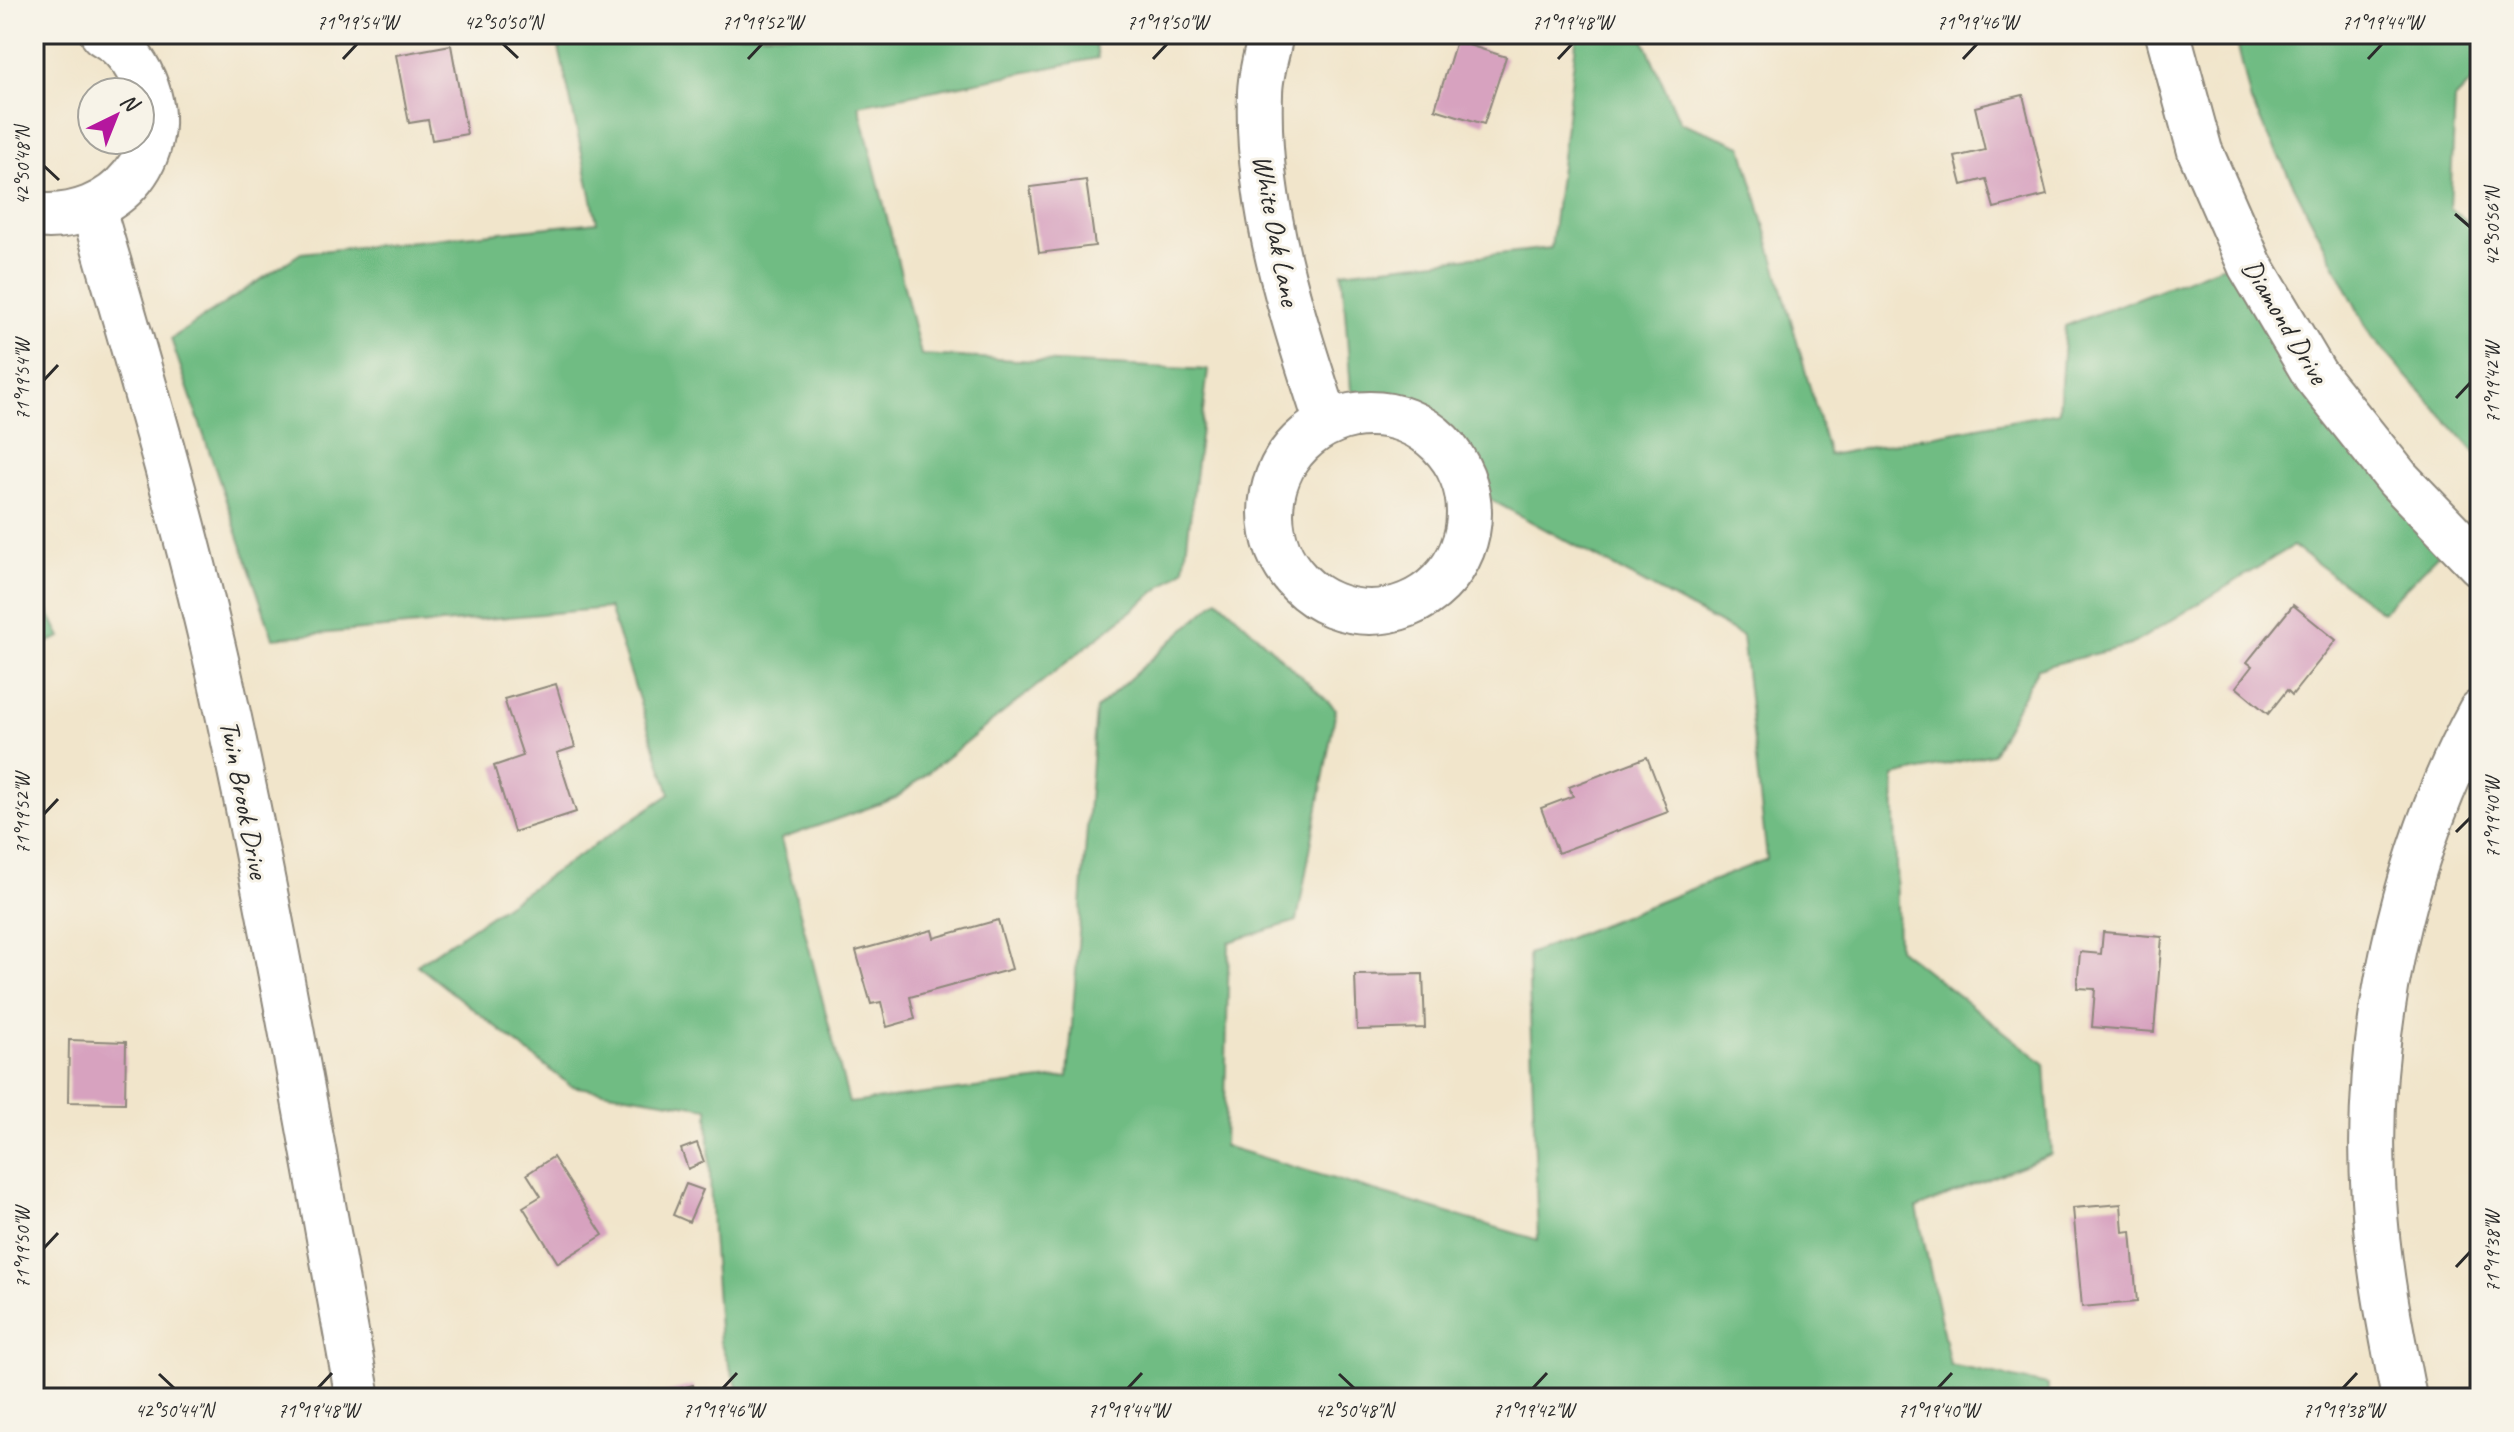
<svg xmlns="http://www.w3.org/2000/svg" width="2514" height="1432" font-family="Caveat,sans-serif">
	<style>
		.forest { fill: #70bc83; stroke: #4e7457; stroke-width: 2 }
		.building { fill: #d7a2bf }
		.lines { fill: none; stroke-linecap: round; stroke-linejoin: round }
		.minor-casing { stroke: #8e887b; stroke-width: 48 }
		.minor { stroke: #fff; stroke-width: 44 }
		.ticks { fill: none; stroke: #2b2b2b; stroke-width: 3 }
		.labels { text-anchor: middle; stroke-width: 6; stroke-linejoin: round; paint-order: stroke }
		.street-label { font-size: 28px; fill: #2b2b2b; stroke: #f7f3e8 }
		.neatline { fill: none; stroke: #2b2b2b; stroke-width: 3 }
		.ticks-label { font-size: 20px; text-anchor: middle; fill: #2b2b2b }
	</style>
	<rect width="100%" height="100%" fill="#f7f3e8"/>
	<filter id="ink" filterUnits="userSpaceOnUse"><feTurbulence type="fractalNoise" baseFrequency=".0125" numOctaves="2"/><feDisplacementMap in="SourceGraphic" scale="16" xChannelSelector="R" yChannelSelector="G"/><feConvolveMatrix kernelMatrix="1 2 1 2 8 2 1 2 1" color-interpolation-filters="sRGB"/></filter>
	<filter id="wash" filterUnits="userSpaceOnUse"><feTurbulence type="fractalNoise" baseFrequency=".006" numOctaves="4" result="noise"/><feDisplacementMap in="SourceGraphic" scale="32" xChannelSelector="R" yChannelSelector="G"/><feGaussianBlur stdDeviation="1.8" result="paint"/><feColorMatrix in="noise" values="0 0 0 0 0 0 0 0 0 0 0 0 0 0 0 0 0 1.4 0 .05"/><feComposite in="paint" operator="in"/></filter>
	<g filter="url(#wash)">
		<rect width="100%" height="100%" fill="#f1e5cb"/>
		<g class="forest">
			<polygon points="556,34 1094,34 1098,58 859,105 921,355 1208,370 1184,569 896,798 781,839 849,1103 1068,1077 1096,709 1218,599 1336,709 1297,921 1229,942 1224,1146 1538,1240 1528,954 1767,859 1742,636 1484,496 1447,424 1351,390 1342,272 1551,248 1577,34 1641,34 1680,122 1742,146 1829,455 2059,412 2065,326 2229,263 2446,547 2382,612 2293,546 2131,645 2038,668 1992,754 1894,776 1898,948 2045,1064 2051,1154 1917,1208 1950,1365 2048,1385 2048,1398 742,1398 720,1342 712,1235 708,1108 571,1086 417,965 670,794 609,608 273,638 171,339 301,253 597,222"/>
			<polygon points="2235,34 2480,34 2480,73 2455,99 2450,208 2480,231 2480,458 2371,336 2251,102"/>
			<polygon points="34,584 61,637 34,648"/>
		</g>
		<g id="blocks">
			<g class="building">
				<polygon points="1456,41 1506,57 1484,124 1435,109"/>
				<polygon points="451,45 467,134 432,140 428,120 409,123 396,55"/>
				<polygon points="2023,95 2047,195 1994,208 1986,179 1962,185 1955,157 1985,150 1975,107"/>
				<polygon points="1086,180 1095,246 1039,253 1030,187"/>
				<polygon points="2293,605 2336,640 2292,695 2287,690 2268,714 2236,687 2252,666 2247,662"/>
				<polygon points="556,684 575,747 557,753 576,812 514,832 494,766 523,756 504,699"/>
				<polygon points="1647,757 1668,812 1558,853 1541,808 1573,796 1569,787"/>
				<polygon points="998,920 1012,969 910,997 915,1019 887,1027 881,1002 871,1004 856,951 932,930 934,938"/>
				<polygon points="2103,932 2162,937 2154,1032 2092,1027 2095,989 2077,988 2080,952 2101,954"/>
				<polygon points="1423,974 1425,1028 1357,1030 1355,975"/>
				<polygon points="69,1040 126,1042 125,1103 68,1102"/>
				<polygon points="697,1143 704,1162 688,1169 681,1149"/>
				<polygon points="553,1157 603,1235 558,1263 523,1207 541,1196 527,1174"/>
				<polygon points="686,1184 703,1190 689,1222 673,1215"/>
				<polygon points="2121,1204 2123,1232 2131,1231 2137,1302 2082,1307 2073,1208"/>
				<polygon points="693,1385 697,1398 649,1398 649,1397"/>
			</g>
		</g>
	</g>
	<g filter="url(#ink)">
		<use href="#blocks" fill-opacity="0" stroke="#8e887b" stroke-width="2"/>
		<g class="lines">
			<defs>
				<g id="minor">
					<path d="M1271,34C1267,54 1260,74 1260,94C1256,208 1292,316 1327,423"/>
					<polyline points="2168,34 2200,151 2250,265 2315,375 2398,479 2480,564"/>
					<path d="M93,209C137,360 182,511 217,664C272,907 313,1153 358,1398"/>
					<path d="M34,215C115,225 180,151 140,73C132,58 119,42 103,34"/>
					<circle cx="1370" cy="513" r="99"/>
					<path d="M2404,1398C2391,1332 2378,1267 2374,1200C2363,1038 2402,854 2480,712"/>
				</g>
			</defs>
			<use href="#minor" class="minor-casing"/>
			<use href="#minor" class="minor"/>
		</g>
	</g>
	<path class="ticks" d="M503,44L518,58M343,59L357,44M748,59L762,44M1153,59L1167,44M1558,59L1572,44M1963,59L1977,44M2368,59L2382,44M44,166L59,180M2455,214L2470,227M44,380L58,365M2456,398L2470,383M44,814L58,799M2456,832L2470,818M44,1248L58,1233M2456,1267L2470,1252M159,1374L174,1388M1339,1374L1354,1388M318,1388L332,1373M723,1388L737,1373M1128,1388L1142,1373M1533,1388L1547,1373M1938,1388L1952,1373M2343,1388L2357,1373"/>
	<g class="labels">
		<g class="street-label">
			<text transform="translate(1277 230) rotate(79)" y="10">White Oak Lane</text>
			<text transform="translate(2286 321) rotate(59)" y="10">Diamond Drive</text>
			<text transform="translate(245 799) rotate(79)" y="10">Twin Brook Drive</text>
		</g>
	</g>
	<rect width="2514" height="1432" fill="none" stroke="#f7f3e8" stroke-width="88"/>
	<g transform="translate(116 116) rotate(43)"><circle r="38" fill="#f7f3e8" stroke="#a5a39c" stroke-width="2"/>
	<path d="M0-6L14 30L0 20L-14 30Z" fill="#b5179e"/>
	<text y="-12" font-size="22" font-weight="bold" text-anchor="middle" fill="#2b2b2b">N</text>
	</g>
	<rect x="44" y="44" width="2426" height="1344" class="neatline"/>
	<g class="ticks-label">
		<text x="357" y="29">71°19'54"W</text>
		<text x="503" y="29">42°50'50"N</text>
		<text x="762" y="29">71°19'52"W</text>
		<text x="1167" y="29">71°19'50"W</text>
		<text x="1572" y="29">71°19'48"W</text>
		<text x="1977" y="29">71°19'46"W</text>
		<text x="2382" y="29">71°19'44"W</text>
		<text transform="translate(22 166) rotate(-90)" y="7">42°50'48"N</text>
		<text transform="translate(2492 227) rotate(-90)" y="7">42°50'56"N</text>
		<text transform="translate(22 380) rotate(-90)" y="7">71°19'54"W</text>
		<text transform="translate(2492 383) rotate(-90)" y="7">71°19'42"W</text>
		<text transform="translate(22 814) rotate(-90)" y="7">71°19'52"W</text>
		<text transform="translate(2492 818) rotate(-90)" y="7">71°19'40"W</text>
		<text transform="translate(22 1248) rotate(-90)" y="7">71°19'50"W</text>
		<text transform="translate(2492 1252) rotate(-90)" y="7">71°19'38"W</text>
		<text x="174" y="1417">42°50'44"N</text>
		<text x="318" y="1417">71°19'48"W</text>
		<text x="723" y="1417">71°19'46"W</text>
		<text x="1128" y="1417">71°19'44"W</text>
		<text x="1354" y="1417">42°50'48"N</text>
		<text x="1533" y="1417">71°19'42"W</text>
		<text x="1938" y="1417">71°19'40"W</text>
		<text x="2343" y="1417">71°19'38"W</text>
	</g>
</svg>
